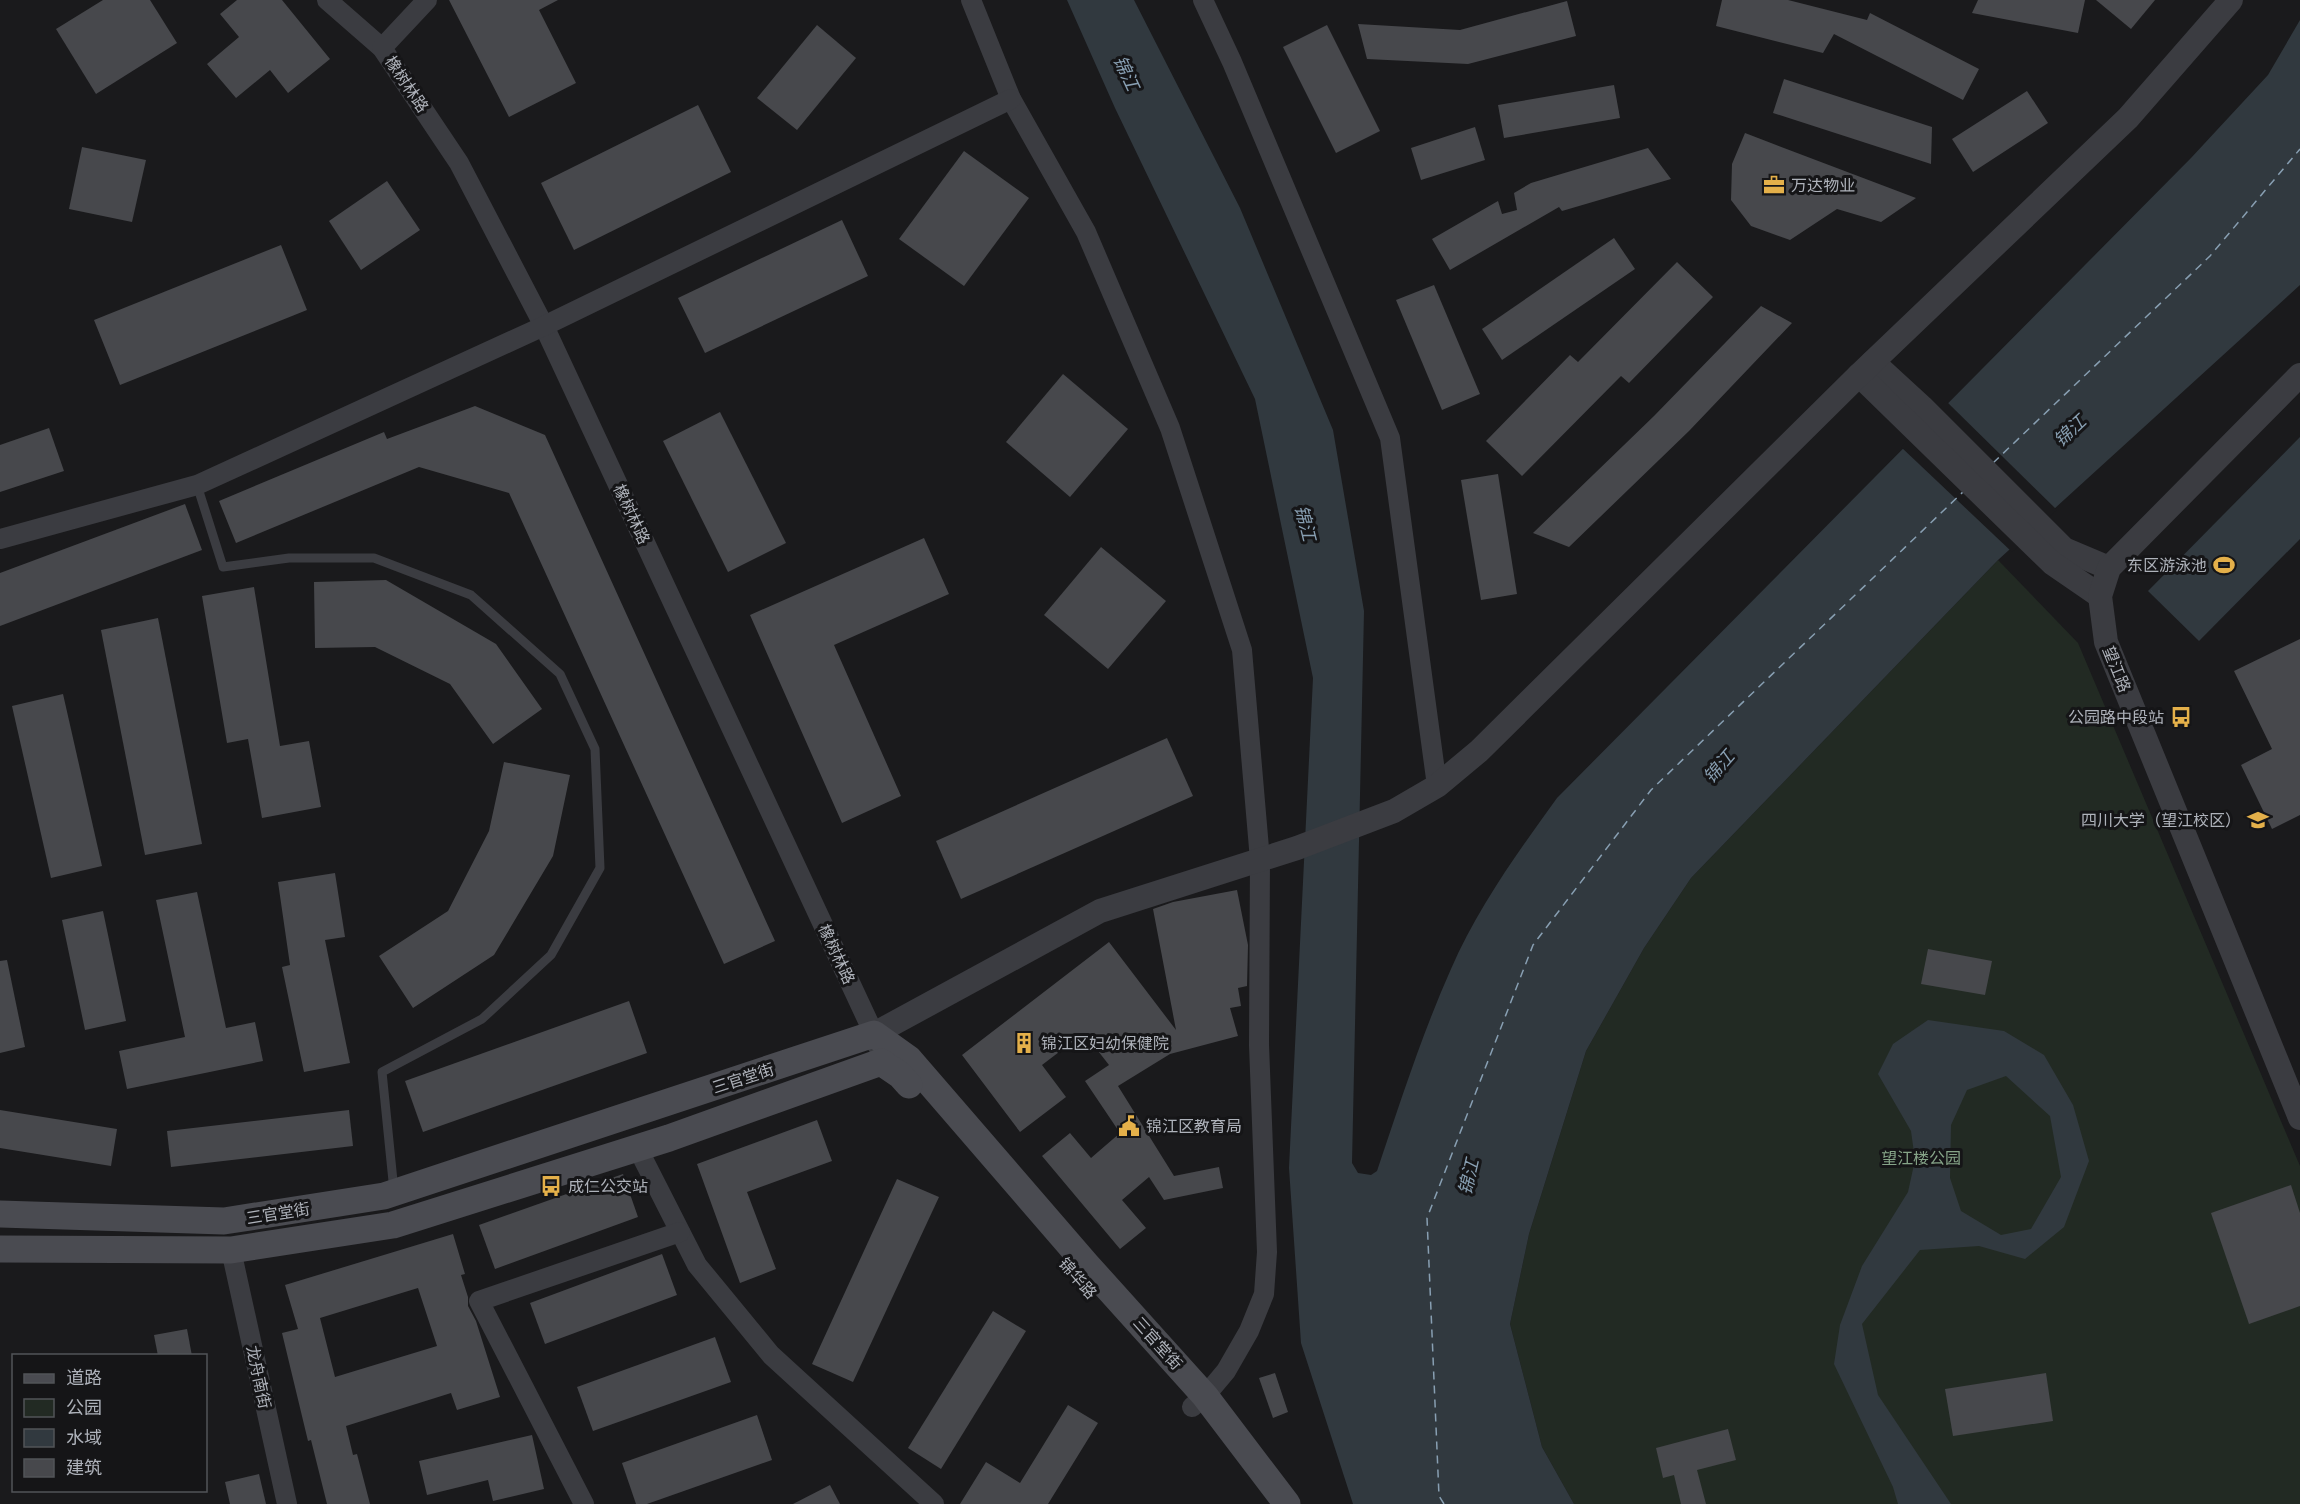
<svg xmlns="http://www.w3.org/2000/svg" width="2300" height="1504" font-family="'Public Sans','Noto Sans SC',sans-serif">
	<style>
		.green { fill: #222a23 }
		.water { fill: #31393f; fill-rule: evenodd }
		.pier { fill: #1a1a1c }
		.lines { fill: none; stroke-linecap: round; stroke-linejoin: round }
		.ferry { stroke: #889fb2; stroke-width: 1.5; stroke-dasharray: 8 6; stroke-linecap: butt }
		.building { fill: #47484c; fill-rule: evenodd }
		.service { stroke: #3b3c41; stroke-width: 9 }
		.minor { stroke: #3b3c41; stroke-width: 20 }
		.tertiary { stroke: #3b3c41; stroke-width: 24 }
		.secondary { stroke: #4a4b51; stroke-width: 27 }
		.labels { text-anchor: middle; stroke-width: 6; stroke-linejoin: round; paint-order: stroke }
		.street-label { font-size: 16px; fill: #aeb2ba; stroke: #151517 }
		.poi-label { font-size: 16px; fill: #aeb2ba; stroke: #151517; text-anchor: start }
		.park-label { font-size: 16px; fill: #86a488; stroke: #151517 }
		.water-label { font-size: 18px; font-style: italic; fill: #889fb2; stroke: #151517 }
	</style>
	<rect width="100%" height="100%" fill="#1a1a1c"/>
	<polygon class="green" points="1998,560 2078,643 2300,1166 2300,1504 1574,1504 1542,1447 1510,1324 1529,1234 1586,1051 1644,948 1691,878"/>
	<g class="water">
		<path d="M1067,0H1134L1240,208L1333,430L1364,611L1352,1163L1358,1173L1371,1175L1377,1171C1400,1103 1422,1034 1451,969C1478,907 1518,852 1557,798L2191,158L2268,75L2300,20V285L1998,560L1691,878L1644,948L1586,1051L1529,1234L1510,1324L1542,1447L1574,1504H1353L1301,1343L1289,1168L1313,678L1255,399L1115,108Z"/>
		<polygon points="2300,437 2300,539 2199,641 2148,591"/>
		<path d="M1928,1020L2004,1031L2044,1055L2073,1105L2089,1161L2064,1227L2025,1259L1979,1246L1920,1250L1862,1324L1878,1395L1951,1504H1898L1893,1487L1834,1364L1840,1325L1862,1266L1908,1192L1915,1160L1911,1131L1878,1074L1893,1044ZM2006,1076L2050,1116L2061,1177L2031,1229L2001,1235L1961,1211L1950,1178L1951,1125L1967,1090Z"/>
	</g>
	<polygon class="pier" points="1946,401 2057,510 2012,552 1901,447"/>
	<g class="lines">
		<g class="ferry">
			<polyline points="1993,463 2210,256 2300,149"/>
			<polyline points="1444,1504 1439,1496 1427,1218 1533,945 1651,790 1964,491"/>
		</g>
	</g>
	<g class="building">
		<polygon points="103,0 150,0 177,43 96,94 56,29"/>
		<polygon points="237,0 282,0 330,59 288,93 270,70 236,98 207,64 239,37 220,14"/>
		<polygon points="449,0 558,0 539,10 576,83 509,117"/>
		<polygon points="1722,0 1788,0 1867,20 1870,13 1979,69 1963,100 1834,34 1823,53 1716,26"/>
		<polygon points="1978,0 2085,0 2078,33 1972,13"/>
		<polygon points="2096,0 2155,0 2131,29"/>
		<polygon points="1567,1 1576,36 1468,64 1367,59 1358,24 1460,30"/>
		<polygon points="817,25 856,58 797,130 757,98"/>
		<polygon points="1327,25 1380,131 1336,153 1283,47"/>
		<polygon points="1784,79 1932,127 1931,164 1773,113"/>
		<polygon points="1614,85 1620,118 1504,138 1498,105"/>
		<polygon points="2027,91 2048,123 1973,172 1952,139"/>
		<polygon points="698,105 731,172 574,250 541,183"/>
		<polygon points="1475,127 1485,160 1421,180 1411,148"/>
		<polygon points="1745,133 1771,143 1916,198 1881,222 1837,209 1790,240 1751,226 1731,200 1732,164"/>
		<polygon points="82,147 146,160 132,222 69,209"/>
		<polygon points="1648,148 1671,179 1562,211 1559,207 1450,270 1432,239 1498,201 1502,214 1517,210 1514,193 1531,183"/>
		<polygon points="964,151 1029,198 964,286 899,239"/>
		<polygon points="387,181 420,230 361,270 329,221"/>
		<polygon points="842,220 868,276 705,353 678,298"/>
		<polygon points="1614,238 1635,269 1502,360 1482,329"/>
		<polygon points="281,245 307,310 120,385 94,320"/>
		<polygon points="1677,262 1713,297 1629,383 1621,376 1522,476 1486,441 1570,355 1578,362"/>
		<polygon points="1434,285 1480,394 1442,410 1396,300"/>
		<polygon points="1761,306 1792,323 1689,431 1569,547 1533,533 1654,416"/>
		<polygon points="1063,374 1128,429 1070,497 1006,442"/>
		<polygon points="475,406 545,435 775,941 724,964 509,493 419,467 236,543 219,501 384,432 387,439"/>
		<polygon points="720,412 786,543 728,572 663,441"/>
		<polygon points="49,428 64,471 0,492 0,445"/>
		<polygon points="1498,474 1517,594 1481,600 1461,480"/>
		<polygon points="185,504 202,550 0,626 0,573"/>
		<polygon points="924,538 949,594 834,645 901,796 842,823 750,615"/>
		<polygon points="1101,547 1166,601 1108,669 1044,615"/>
		<polygon points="386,580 496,644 542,709 493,744 450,684 375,647 315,648 314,582"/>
		<polygon points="254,587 280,746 309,741 321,807 262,818 248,739 227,743 202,596"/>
		<polygon points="158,618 202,844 145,855 101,630"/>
		<polygon points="2300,639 2300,815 2272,829 2241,765 2272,749 2234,671"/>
		<polygon points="63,694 102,866 51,878 12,706"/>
		<polygon points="1167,738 1193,796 961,899 936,841"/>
		<polygon points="504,762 570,775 553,856 494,955 413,1008 379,956 448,911 489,831"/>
		<polygon points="335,873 345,937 325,940 350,1063 304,1072 282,967 290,965 278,882"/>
		<polygon points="1237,890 1248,945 1247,986 1238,988 1241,1006 1230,1008 1238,1036 1170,1054 1118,1086 1174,1176 1219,1167 1223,1188 1164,1200 1149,1177 1122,1200 1146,1228 1120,1249 1042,1156 1070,1133 1091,1158 1120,1133 1085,1081 1109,1065 1084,1033 1042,1065 1066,1097 1020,1132 962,1055 1109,942 1176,1030 1153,909 1173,902"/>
		<polygon points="197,892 226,1028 255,1022 263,1061 127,1089 119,1051 185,1037 156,900"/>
		<polygon points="103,911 126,1021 85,1030 62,920"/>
		<polygon points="1928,949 1992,961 1985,995 1921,984"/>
		<polygon points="7,960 25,1047 0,1053 0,961"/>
		<polygon points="629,1001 647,1053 423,1132 405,1081"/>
		<polygon points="0,1110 117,1129 111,1166 0,1148"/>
		<polygon points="349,1110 353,1146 171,1167 167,1131"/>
		<polygon points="817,1120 832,1161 747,1192 776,1269 740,1283 697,1164"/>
		<polygon points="623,1174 638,1217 495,1269 479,1225"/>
		<polygon points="897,1179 939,1197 853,1382 812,1364"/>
		<polygon points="2291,1185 2300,1213 2300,1306 2249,1324 2211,1213"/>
		<path d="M453,1234L465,1274L461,1275L468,1297V1306L476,1321L500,1397L457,1410L451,1393L346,1426L353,1455L357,1454L370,1504H327L311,1440L308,1441L282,1333L298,1329L285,1285ZM418,1288L437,1346L335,1377L320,1318Z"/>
		<polygon points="662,1254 677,1295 545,1344 530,1303"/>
		<polygon points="993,1311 1026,1331 941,1469 908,1448"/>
		<polygon points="187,1329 192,1356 158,1356 154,1335"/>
		<polygon points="715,1337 731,1382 593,1431 577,1387"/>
		<polygon points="1275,1373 1288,1412 1273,1418 1259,1378"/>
		<polygon points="2046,1373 2053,1421 1953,1436 1945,1389"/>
		<polygon points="1068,1405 1098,1423 1048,1504 960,1504 986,1462 1020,1483"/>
		<polygon points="757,1415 772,1460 647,1504 636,1504 622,1463"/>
		<polygon points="1728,1429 1736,1460 1697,1470 1706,1504 1681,1504 1674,1475 1663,1478 1656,1448"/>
		<polygon points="532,1435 544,1489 493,1501 488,1480 427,1495 419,1461"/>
		<polygon points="259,1474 266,1504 230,1504 225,1482"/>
		<polygon points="830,1485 840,1504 793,1504"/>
	</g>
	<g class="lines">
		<polyline class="service" points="197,485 223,567 289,558 374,558 471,595 560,674 595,749 600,868 551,955 482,1019 382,1072 394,1191"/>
		<g class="minor">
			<polyline points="327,0 382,48 459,163 544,326 874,1034 877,1045"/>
			<polyline points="971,0 1011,99 1086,232 1170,428 1242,650 1260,860 1259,1045 1267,1252 1264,1294 1249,1331 1226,1371 1205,1396 1192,1407"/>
			<polyline points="1203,0 1232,62 1390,438 1437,786"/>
			<polyline points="382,48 427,0"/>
			<polyline points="0,539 197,485 544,326 1011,99"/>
			<polyline points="637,1147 697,1265 771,1355 934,1504"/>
			<polyline points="231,1250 287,1504"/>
			<polyline points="584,1504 479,1301 680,1232"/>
		</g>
		<g class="tertiary">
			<polyline points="1873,362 1922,407 2064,549 2109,568"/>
			<polyline points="1859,375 2052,563 2100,596"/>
			<polyline points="2300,375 2109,568 2100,596 2106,642 2300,1118"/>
			<polyline points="874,1034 1100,911 1297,848 1394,811 1437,786 1479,751 1859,375 2128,118 2231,0"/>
		</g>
		<g class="secondary">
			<polyline points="0,1214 224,1221 384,1196 874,1034 909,1059 1087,1265 1205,1396 1287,1504"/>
			<polyline points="0,1249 231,1250 393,1225 669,1138 881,1062 900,1075 909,1085"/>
		</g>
	</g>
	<defs>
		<symbol id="office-bare" viewBox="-9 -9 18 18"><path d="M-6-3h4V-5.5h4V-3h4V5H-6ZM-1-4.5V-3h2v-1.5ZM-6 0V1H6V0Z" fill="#e4b04a" stroke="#151517" stroke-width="2.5" paint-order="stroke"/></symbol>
		<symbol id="stadium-bare" viewBox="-9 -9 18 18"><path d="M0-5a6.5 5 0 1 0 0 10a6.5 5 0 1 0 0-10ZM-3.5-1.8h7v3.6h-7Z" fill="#e4b04a" stroke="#151517" stroke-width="2.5" paint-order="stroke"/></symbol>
		<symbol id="bus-bare" viewBox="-9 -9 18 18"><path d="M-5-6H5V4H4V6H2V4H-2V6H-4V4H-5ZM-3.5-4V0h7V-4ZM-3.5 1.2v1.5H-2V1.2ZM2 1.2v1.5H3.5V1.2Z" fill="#e4b04a" stroke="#151517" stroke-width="2.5" paint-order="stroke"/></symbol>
		<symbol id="university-bare" viewBox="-9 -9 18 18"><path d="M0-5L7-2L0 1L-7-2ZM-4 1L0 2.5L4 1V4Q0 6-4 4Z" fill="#e4b04a" stroke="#151517" stroke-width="2.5" paint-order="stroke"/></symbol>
		<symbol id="building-bare" viewBox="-9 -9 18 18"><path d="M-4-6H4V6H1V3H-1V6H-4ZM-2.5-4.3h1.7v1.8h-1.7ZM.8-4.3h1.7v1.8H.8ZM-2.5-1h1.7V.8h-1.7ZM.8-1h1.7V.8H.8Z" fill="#e4b04a" stroke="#151517" stroke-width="2.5" paint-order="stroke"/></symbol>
		<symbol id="civic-bare" viewBox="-9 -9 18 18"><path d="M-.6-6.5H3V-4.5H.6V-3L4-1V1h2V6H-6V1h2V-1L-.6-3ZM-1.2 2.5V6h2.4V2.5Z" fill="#e4b04a" stroke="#151517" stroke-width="2.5" paint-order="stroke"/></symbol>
	</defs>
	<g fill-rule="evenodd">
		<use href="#office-bare" x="1759" y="170" width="30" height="30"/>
		<use href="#stadium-bare" x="2209" y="550" width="30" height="30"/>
		<use href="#bus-bare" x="2166" y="702" width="30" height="30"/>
		<use href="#university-bare" x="2243" y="805" width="30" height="30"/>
		<use href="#building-bare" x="1009" y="1028" width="30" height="30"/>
		<use href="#civic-bare" x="1114" y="1111" width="30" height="30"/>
		<use href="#bus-bare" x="536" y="1171" width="30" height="30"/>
	</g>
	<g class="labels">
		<g class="street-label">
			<text transform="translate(407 84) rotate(56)" y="6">橡树林路</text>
			<text transform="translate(632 514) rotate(65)" y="6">橡树林路</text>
			<text transform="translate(2117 669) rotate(68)" y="6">望江路</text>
			<text transform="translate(837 954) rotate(65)" y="6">橡树林路</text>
			<text transform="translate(743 1078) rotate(-18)" y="6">三官堂街</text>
			<text transform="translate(278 1213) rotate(-9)" y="6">三官堂街</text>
			<text transform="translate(1078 1278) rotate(49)" y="6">锦华路</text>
			<text transform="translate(1158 1343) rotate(48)" y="6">三官堂街</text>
			<text transform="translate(259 1377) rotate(78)" y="6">龙舟南街</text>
		</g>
		<g class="poi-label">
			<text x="1791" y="191">万达物业</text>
			<text x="2207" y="571" text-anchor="end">东区游泳池</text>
			<text x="2164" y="723" text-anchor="end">公园路中段站</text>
			<text x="2241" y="826" text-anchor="end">四川大学（望江校区）</text>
			<text x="1041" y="1049">锦江区妇幼保健院</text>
			<text x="1146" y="1132">锦江区教育局</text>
			<text x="568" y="1192">成仁公交站</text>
		</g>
		<g class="park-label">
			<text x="1921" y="1164">望江楼公园</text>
		</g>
		<g class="water-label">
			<text transform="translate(1126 73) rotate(65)" y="6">锦江</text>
			<text transform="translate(2070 431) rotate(-43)" y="6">锦江</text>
			<text transform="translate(1305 523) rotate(76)" y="6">锦江</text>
			<text transform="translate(1719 767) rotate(-49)" y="6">锦江</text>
			<text transform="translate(1469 1177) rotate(-77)" y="6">锦江</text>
		</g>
	</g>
	<rect x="12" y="1354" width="195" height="138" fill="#151517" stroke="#525458" stroke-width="1.5"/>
	<rect x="24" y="1374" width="30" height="9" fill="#4a4b51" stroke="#525458" stroke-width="1.5"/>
	<text x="66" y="1384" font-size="18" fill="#aeb2ba">道路</text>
	<rect x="24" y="1399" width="30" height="18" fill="#222a23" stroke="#525458" stroke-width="1.5"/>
	<text x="66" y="1414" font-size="18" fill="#aeb2ba">公园</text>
	<rect x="24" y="1429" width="30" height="18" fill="#31393f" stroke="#525458" stroke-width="1.5"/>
	<text x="66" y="1444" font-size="18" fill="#aeb2ba">水域</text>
	<rect x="24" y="1459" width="30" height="18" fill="#47484c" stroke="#525458" stroke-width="1.5"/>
	<text x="66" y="1474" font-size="18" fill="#aeb2ba">建筑</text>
</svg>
